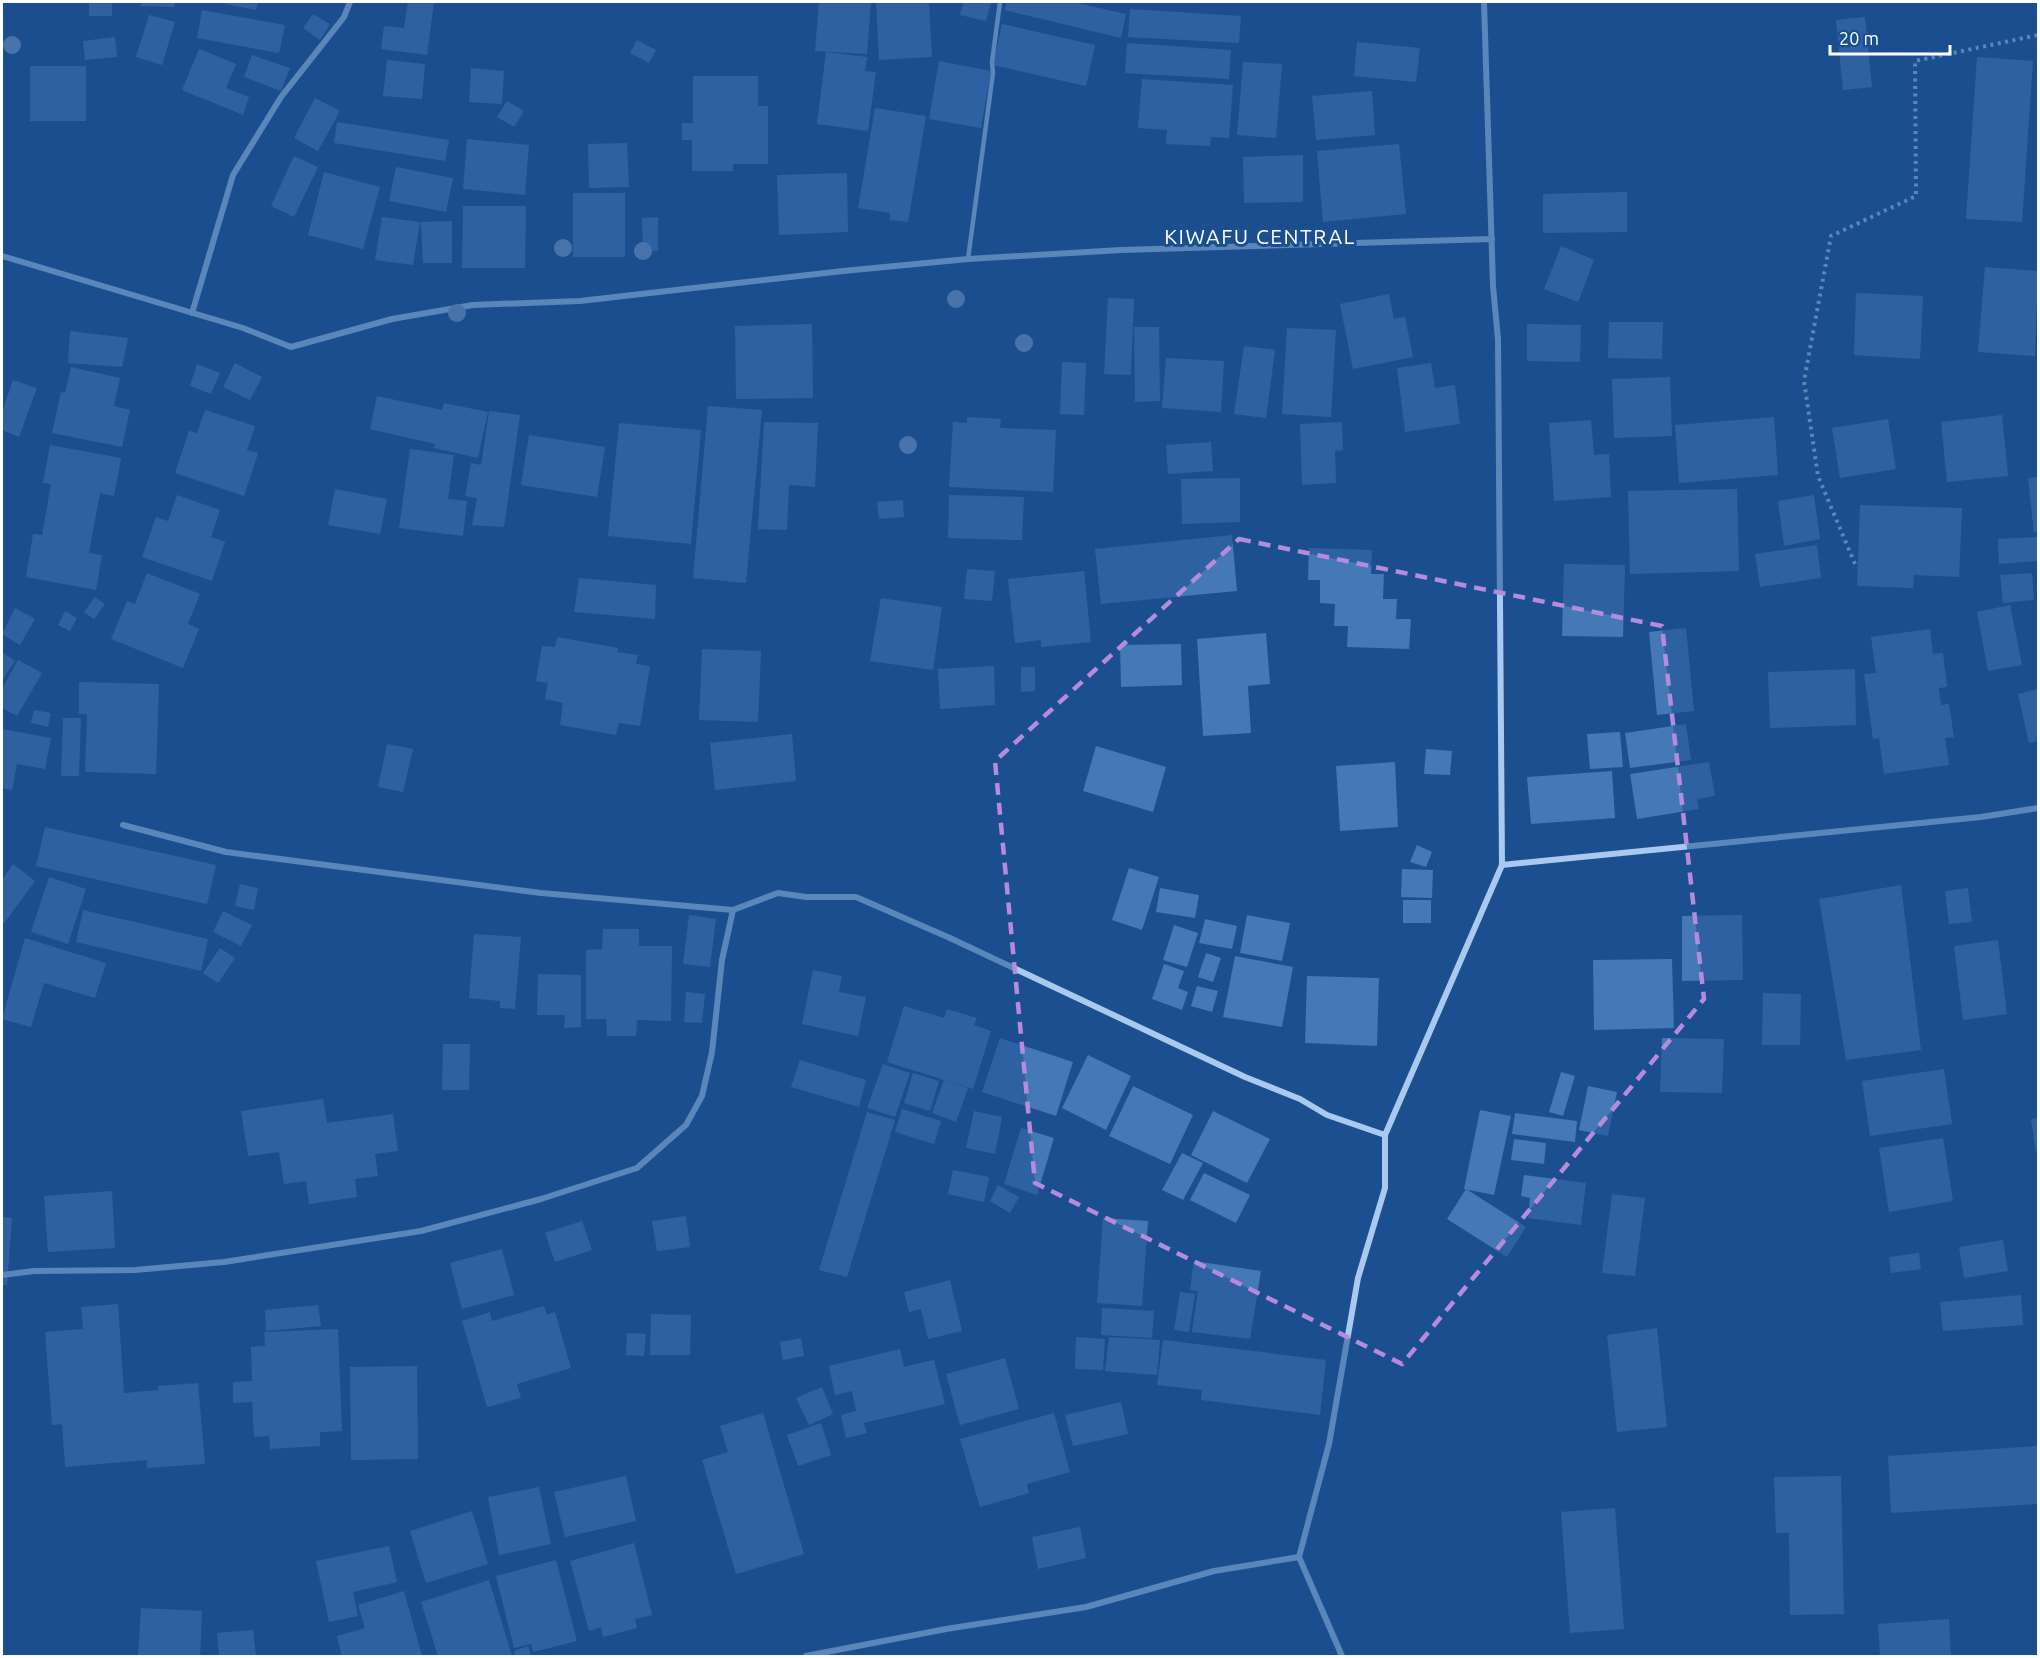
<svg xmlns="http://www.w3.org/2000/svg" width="2040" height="1658" font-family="Ubuntu,sans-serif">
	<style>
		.building { fill: #4478b7 }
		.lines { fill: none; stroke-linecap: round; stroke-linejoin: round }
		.path { stroke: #a9c9ee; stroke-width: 4; stroke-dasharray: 3 4.5; stroke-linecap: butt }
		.lane { stroke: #a9c9ee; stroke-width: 4.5 }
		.street { stroke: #a9c9ee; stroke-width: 6 }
		.tree { fill: #7ea0ca }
		.marked { fill: none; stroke: #b68bdc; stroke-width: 4.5; stroke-dasharray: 12 8; stroke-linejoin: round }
		.labels { text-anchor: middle; stroke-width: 6; stroke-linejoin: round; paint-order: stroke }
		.quarter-label { font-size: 21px; letter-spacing: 1.5px; fill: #fff; stroke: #1b4f8f }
	</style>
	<rect width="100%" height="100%" fill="#1b4f8f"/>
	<g class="building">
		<rect x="89" y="2" width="23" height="14"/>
		<polygon points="141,2 175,2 174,7 141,6"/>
		<polygon points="226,2 258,2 256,10 225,4"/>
		<polygon points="408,2 434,2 427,55 381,49 384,26 404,28"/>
		<polygon points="819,2 871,2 867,54 815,51"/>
		<polygon points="876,2 929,2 932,57 879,60"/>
		<polygon points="963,2 991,2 986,21 960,15"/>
		<polygon points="1007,2 1073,2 1126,14 1121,38 1005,10"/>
		<polygon points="1130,9 1241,16 1239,43 1128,37"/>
		<polygon points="202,10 285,25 279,53 197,38"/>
		<polygon points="313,14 330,24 320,40 303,28"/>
		<polygon points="149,15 175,22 162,65 136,57"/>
		<polygon points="1865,17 1872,87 1843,90 1836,20"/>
		<polygon points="1002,24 1095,45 1086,86 993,65"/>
		<polygon points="115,37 117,57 85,60 83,41"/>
		<polygon points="637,40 656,50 649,63 630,53"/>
		<polygon points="1357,42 1420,48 1416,82 1354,76"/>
		<polygon points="1127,43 1231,50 1229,79 1125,73"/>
		<polygon points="199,49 236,64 226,88 249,97 243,115 182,90"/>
		<polygon points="826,52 867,57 865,71 876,72 868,131 817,124"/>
		<polygon points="252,55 290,68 281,91 244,77"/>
		<polygon points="1977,57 2033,61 2022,222 1966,219"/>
		<polygon points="387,60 425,64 422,99 383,96"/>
		<polygon points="939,61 991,71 981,128 929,119"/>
		<polygon points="1243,62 1282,64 1276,138 1237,135"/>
		<rect x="30" y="66" width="56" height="55"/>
		<polygon points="471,68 504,71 502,104 469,102"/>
		<polygon points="693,76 758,76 758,106 768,106 768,164 733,164 733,171 692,171 692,140 682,140 682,123 693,123"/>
		<polygon points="1142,79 1233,85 1229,138 1211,137 1210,146 1166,144 1167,130 1138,128"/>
		<polygon points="1372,91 1375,135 1316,140 1312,96"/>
		<polygon points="315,98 340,111 318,151 294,138"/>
		<polygon points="507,101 524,111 514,127 497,117"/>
		<polygon points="875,108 926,116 908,222 890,220 890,213 858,208"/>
		<polygon points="337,122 449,140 445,161 334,143"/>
		<polygon points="467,139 529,145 525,195 463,189"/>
		<polygon points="627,143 629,187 589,188 588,144"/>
		<polygon points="1399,144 1406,214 1323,222 1317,151"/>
		<polygon points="1303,155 1303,202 1244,203 1243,157"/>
		<polygon points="294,156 318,167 294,217 271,206"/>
		<polygon points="396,167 453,178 446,212 389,201"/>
		<polygon points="324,172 380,187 363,249 308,235"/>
		<polygon points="847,173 848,232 779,235 777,175"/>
		<polygon points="1627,192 1627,232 1543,233 1543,194"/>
		<rect x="573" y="193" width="52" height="64"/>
		<polygon points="463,206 526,206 525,268 462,268"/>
		<polygon points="382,217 420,222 413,265 375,260"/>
		<polygon points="658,217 658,251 643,251 642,218"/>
		<polygon points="452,221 452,263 423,263 421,222"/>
		<polygon points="1561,246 1594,260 1578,302 1544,289"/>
		<polygon points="1985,267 2038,271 2035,356 1978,352"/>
		<polygon points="1856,293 1923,296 1920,359 1854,355"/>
		<polygon points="1389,294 1394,319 1405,317 1413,357 1353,369 1340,304"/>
		<polygon points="1108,298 1134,299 1131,375 1104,374"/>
		<polygon points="1609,322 1663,322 1662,359 1608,358"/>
		<polygon points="812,324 813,398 736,399 735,326"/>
		<polygon points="1527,324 1581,325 1580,362 1527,361"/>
		<polygon points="1134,327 1159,327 1160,401 1135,402"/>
		<polygon points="1287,328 1336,330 1331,417 1282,414"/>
		<polygon points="70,331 128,338 122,367 68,363"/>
		<polygon points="1244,346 1275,350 1266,418 1234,414"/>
		<polygon points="1166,358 1224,361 1221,412 1162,408"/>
		<polygon points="1062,362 1086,363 1084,415 1060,414"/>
		<polygon points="235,363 262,377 250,400 223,387"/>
		<polygon points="1431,363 1435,388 1455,385 1460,424 1405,432 1397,368"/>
		<polygon points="197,364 220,373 211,394 190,386"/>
		<polygon points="71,367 120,378 114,406 130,410 122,447 52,433 61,392 65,393"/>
		<polygon points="1670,377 1672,436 1614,438 1612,379"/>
		<polygon points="13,380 37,388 19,437 2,430 2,412"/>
		<polygon points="377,396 442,410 444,403 488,412 478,458 434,448 435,444 370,429"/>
		<polygon points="708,406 762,410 746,583 693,578"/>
		<polygon points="205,410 255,426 247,450 258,453 244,496 175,473 189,431 197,433"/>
		<polygon points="489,411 520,415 504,527 472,525 477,498 465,496 471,463 481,465"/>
		<polygon points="2002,415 2008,476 1947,482 1941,422"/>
		<polygon points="967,417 1001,419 1000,428 1056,430 1053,492 949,487 953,422 967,423"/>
		<polygon points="1774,417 1778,475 1679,483 1675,425"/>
		<polygon points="1888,419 1896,469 1840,478 1832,428"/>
		<polygon points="1591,420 1594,455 1609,454 1611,497 1554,501 1549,423"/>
		<polygon points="764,422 818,423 815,487 789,485 787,530 758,529"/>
		<polygon points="1342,422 1343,450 1335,451 1336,483 1302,485 1300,424"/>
		<polygon points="619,423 701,430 691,544 608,536"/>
		<polygon points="529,435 605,447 597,497 521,485"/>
		<polygon points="1211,442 1213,471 1168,474 1166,445"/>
		<polygon points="50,445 121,458 114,496 100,493 89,553 102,555 96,590 26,577 33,534 42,535 51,484 43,483"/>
		<polygon points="410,449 454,455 448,499 467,501 463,536 399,528"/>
		<polygon points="2038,477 2038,532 2034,533 2028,478"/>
		<polygon points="1240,478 1240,522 1182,524 1181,479"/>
		<polygon points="335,489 387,499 380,534 328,525"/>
		<polygon points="1737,489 1739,571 1630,574 1628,491"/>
		<polygon points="177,495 220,510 211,537 225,542 212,581 142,557 156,517 168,521"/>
		<polygon points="949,495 1024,497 1022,540 948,538"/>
		<polygon points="1814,495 1820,539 1784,546 1778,501"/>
		<polygon points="903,500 904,517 879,519 877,502"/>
		<polygon points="1860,505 1962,508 1959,577 1914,575 1913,588 1857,586"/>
		<polygon points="1232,535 1237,591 1101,604 1095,549"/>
		<polygon points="2038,537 2038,561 1999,564 1998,539"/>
		<polygon points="1817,545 1821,578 1760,587 1755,554"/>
		<polygon points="1309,548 1372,550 1371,574 1384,574 1383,599 1397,599 1396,619 1411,619 1409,649 1347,647 1348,626 1334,626 1335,604 1320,603 1320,580 1308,580"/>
		<polygon points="1564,564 1625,565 1623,637 1562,636"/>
		<polygon points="967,569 995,571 992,601 964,599"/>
		<polygon points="1084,571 1091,642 1041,647 1041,640 1015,643 1008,579"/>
		<polygon points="147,573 200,594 188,624 199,629 183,668 111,639 127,601 135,604"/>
		<polygon points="2032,573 2034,600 2003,603 2000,575"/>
		<polygon points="579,578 656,585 655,619 574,612"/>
		<polygon points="95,597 105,604 94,619 84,612"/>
		<polygon points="881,598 942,607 933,670 870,661"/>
		<polygon points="2010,605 2022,665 1988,671 1977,612"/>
		<polygon points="15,608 35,619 20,645 2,634"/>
		<polygon points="65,611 77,618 70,631 58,625"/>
		<polygon points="1686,628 1694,711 1657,715 1649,632"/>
		<polygon points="1930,629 1933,654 1943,653 1947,687 1939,688 1941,705 1949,704 1954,737 1945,738 1949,765 1884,774 1879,738 1873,739 1864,674 1876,673 1871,637"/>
		<polygon points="1266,633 1270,684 1248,686 1251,733 1203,736 1197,639"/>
		<polygon points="557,637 618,648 617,652 638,655 636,664 650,666 640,726 619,723 616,735 560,725 563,703 545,699 548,683 536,681 542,646 555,647"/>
		<polygon points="1181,644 1182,685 1121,687 1120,645"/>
		<polygon points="702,649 761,651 758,722 699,720"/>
		<polygon points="2,652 15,661 2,680"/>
		<polygon points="18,660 42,673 17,716 2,708 2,689"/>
		<polygon points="994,666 995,705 940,709 938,669"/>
		<polygon points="1021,667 1035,667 1035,691 1021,692"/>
		<polygon points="1855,669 1856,725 1770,728 1768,672"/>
		<polygon points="79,682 159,684 156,774 85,772 87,714 79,714"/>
		<polygon points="2038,689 2038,741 2029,743 2018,694"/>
		<polygon points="34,710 51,713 48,727 31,723"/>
		<polygon points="63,718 81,718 79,776 61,776"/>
		<polygon points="1686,724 1691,760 1630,768 1625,733"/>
		<polygon points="2,729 51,738 45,769 17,764 12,790 2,788"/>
		<polygon points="1620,732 1623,767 1590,769 1587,734"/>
		<polygon points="792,734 796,781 715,790 710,743"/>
		<polygon points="387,744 413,749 403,792 378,787"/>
		<polygon points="1096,746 1166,767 1153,812 1083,791"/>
		<polygon points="1426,749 1452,751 1450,775 1424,774"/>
		<polygon points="1395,762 1398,827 1340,831 1336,766"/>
		<polygon points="1709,762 1715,796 1697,799 1699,809 1637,819 1630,774"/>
		<polygon points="1612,771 1615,818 1531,824 1527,777"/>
		<polygon points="45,827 216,865 207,904 36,866"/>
		<polygon points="1417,845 1432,852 1426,867 1410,862"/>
		<polygon points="13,864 35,881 2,926 2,880"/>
		<polygon points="1129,868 1159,877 1142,930 1112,920"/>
		<polygon points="1402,869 1433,870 1432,898 1401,897"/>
		<polygon points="49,877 86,889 68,944 31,932"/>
		<polygon points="240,884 258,888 254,910 235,906"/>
		<polygon points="1901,885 1921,1050 1846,1060 1819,899"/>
		<polygon points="1160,888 1199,895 1195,918 1156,912"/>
		<polygon points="1968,888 1972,922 1949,924 1945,891"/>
		<rect x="1403" y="900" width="28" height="23"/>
		<polygon points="83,910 208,939 201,971 76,942"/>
		<polygon points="223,911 252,925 241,946 213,932"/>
		<polygon points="689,915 716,919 710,967 683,964"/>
		<polygon points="1247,915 1290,923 1282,961 1240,953"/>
		<polygon points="1742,915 1743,980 1682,981 1682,916"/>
		<polygon points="1205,919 1237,926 1232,949 1199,943"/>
		<polygon points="1174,925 1198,933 1187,967 1163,960"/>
		<polygon points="603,929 639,929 639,946 672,946 671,1021 637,1020 636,1036 607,1036 606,1019 586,1019 586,950 602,949"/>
		<polygon points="474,934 521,937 515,1009 500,1008 500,1001 469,998"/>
		<polygon points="25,938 106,963 95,998 44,983 31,1027 2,1019"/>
		<polygon points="1998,940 2007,1014 1963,1020 1954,946"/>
		<polygon points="220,948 235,958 218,983 203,973"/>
		<polygon points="1206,953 1221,958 1213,982 1198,977"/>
		<polygon points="1235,956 1293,967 1282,1027 1223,1017"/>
		<polygon points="1672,959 1674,1028 1594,1030 1593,960"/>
		<polygon points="1164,964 1184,971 1178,988 1188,992 1182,1010 1152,999"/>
		<polygon points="813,970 842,976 839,992 866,997 858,1036 802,1024"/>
		<polygon points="538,974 581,975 581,1027 564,1028 565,1015 537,1015"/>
		<polygon points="1307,976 1379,978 1377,1046 1305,1043"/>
		<polygon points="1197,986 1218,991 1212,1012 1191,1006"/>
		<polygon points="686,992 705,994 702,1023 684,1022"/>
		<polygon points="1763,993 1801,994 1800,1045 1762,1045"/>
		<polygon points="904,1006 944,1018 947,1009 977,1018 974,1025 991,1031 973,1089 887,1062"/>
		<polygon points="1000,1038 1073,1062 1056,1116 982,1092"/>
		<polygon points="1662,1038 1724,1039 1722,1093 1660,1092"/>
		<polygon points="443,1044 470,1044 469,1090 442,1090"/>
		<polygon points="1088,1055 1131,1076 1106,1130 1062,1108"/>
		<polygon points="800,1060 866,1080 859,1107 791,1087"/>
		<polygon points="883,1064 910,1073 895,1117 867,1108"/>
		<polygon points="1944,1069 1952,1124 1870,1136 1862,1081"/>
		<polygon points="1561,1072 1575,1076 1563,1116 1549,1112"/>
		<polygon points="913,1073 939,1081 930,1111 904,1103"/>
		<polygon points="944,1080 968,1088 956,1122 932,1113"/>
		<polygon points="1133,1086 1193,1115 1170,1164 1109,1136"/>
		<polygon points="1588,1086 1617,1092 1608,1136 1579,1130"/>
		<polygon points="323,1099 327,1123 393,1114 398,1151 375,1154 378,1176 355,1179 357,1197 309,1204 306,1181 284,1184 279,1152 248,1156 241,1111"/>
		<polygon points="902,1109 941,1121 934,1144 895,1132"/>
		<polygon points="1480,1110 1511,1116 1494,1195 1464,1189"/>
		<polygon points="974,1111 1002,1117 995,1154 966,1148"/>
		<polygon points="1213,1111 1270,1139 1247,1183 1191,1155"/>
		<polygon points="867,1112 895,1120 847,1277 819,1270"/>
		<polygon points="1515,1113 1577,1121 1575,1142 1512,1134"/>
		<polygon points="2038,1118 2038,1152 2036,1152 2031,1119"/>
		<polygon points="1021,1128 1054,1138 1037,1195 1004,1184"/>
		<polygon points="1943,1138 1953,1201 1889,1212 1879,1148"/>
		<polygon points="1514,1139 1546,1143 1544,1164 1511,1160"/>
		<polygon points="1182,1153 1203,1163 1183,1200 1162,1190"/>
		<polygon points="953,1170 989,1177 984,1202 948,1194"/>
		<polygon points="1204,1173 1250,1195 1236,1223 1190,1200"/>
		<polygon points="1524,1175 1586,1183 1581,1225 1528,1218 1530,1198 1521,1196"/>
		<polygon points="998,1185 1019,1197 1010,1213 990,1201"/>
		<polygon points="1466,1189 1526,1227 1507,1257 1447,1219"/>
		<polygon points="112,1191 115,1248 48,1252 44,1196"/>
		<polygon points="1612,1194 1645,1198 1635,1276 1602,1273"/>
		<polygon points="686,1216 690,1247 657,1251 652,1221"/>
		<polygon points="2,1217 12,1218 7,1285 2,1285"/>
		<polygon points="1103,1218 1148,1221 1142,1306 1097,1303"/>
		<polygon points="582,1221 592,1250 555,1262 545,1233"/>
		<polygon points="2003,1240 2008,1271 1964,1278 1959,1247"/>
		<polygon points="502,1249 514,1295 462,1309 450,1263"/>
		<polygon points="1919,1253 1921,1269 1891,1273 1889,1257"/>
		<polygon points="1194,1261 1261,1271 1250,1339 1192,1332 1198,1291 1190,1290"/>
		<polygon points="950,1280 962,1331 928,1339 921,1309 909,1312 904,1292"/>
		<polygon points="1180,1292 1195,1294 1189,1332 1174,1330"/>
		<polygon points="2021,1295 2023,1325 1943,1331 1940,1302"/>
		<polygon points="118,1304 124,1393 158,1390 158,1386 198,1383 205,1464 147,1468 147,1460 65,1467 62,1424 52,1425 45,1332 83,1329 81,1307"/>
		<polygon points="318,1305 321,1326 266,1331 265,1310"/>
		<polygon points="544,1306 547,1315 555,1312 571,1368 517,1384 521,1398 487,1407 462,1321 490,1312 492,1321"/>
		<polygon points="1102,1308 1154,1311 1152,1338 1101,1335"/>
		<polygon points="651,1314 691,1315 690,1355 650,1355"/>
		<polygon points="1657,1328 1667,1427 1617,1432 1607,1335"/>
		<polygon points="338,1329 342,1431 320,1432 320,1446 270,1449 269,1436 254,1437 252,1402 233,1403 233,1382 252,1381 251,1347 265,1346 264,1332"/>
		<polygon points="627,1333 646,1334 644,1356 626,1355"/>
		<polygon points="1076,1337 1105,1339 1103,1370 1075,1369"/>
		<polygon points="1109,1337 1160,1340 1157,1375 1105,1371"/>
		<polygon points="801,1338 804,1356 783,1360 780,1342"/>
		<polygon points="1163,1340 1326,1360 1320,1415 1201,1400 1202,1390 1157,1385"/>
		<polygon points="900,1349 904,1367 934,1360 945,1404 864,1423 867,1433 846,1438 841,1415 856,1411 852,1391 835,1395 829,1366"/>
		<polygon points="1005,1358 1019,1409 960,1425 946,1374"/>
		<polygon points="417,1366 418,1459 351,1460 350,1367"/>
		<polygon points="822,1387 833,1414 809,1425 796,1398"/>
		<polygon points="1121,1402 1128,1434 1073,1446 1065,1415"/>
		<polygon points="763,1413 804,1554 736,1574 702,1460 728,1452 720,1426"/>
		<polygon points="1054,1413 1070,1472 1027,1484 1029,1493 980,1507 960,1439"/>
		<polygon points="821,1423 831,1455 798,1466 787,1435"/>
		<polygon points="2038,1446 2038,1504 1891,1513 1888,1456"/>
		<polygon points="626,1476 636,1521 565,1537 554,1492"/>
		<polygon points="1841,1476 1844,1614 1790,1615 1789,1533 1776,1533 1774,1477"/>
		<polygon points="539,1487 551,1544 499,1555 488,1497"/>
		<polygon points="1615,1508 1624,1629 1570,1633 1561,1512"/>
		<polygon points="472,1511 488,1564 426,1583 410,1531"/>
		<polygon points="1080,1527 1086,1558 1038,1569 1032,1537"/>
		<polygon points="634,1543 652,1615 635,1619 637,1628 603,1637 601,1627 589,1631 570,1561"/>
		<polygon points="389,1546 397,1582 353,1592 358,1616 329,1622 316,1561"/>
		<polygon points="556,1560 577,1641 533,1652 531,1644 514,1648 496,1576"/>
		<polygon points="489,1580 512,1656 438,1656 421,1602"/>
		<polygon points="404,1591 422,1656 342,1656 337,1636 365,1628 358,1605"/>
		<polygon points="141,1608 202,1611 200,1656 138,1656"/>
		<polygon points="1949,1619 1951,1656 1880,1656 1878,1624"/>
		<polygon points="253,1630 256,1656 219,1656 217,1633"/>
		<polygon points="528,1646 531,1656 515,1656 514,1651"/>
	</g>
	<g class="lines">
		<polyline class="path" points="1855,564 1818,476 1804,381 1831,236 1916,196 1915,61 2038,35"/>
		<polyline class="lane" points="968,259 993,73 992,62 1000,2"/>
		<g class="street">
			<polyline points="2,256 243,328 291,347 392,319 473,305 580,301 843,271 968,259 1121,250 1492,239"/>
			<polyline points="192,313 233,175 281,97 344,17 350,2"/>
			<polyline points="123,825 226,852 541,893 733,910 778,893 806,897 856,897 950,938 1245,1077 1300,1099 1327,1115 1385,1135"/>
			<polyline points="1502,865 1981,817 2038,808"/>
			<polyline points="2,1275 34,1271 135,1270 224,1262 421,1231 541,1199 637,1168 686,1125 702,1096 712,1052 722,960 733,910"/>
			<polyline points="806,1656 946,1629 1086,1607 1214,1571 1299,1557"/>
			<polyline points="1342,1656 1299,1557 1329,1444 1358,1278 1385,1188 1385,1135 1502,865 1498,339 1493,286 1484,2"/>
		</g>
	</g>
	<g class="tree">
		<circle cx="12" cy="45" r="9"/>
		<circle cx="563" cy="248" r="9"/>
		<circle cx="643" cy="251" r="9"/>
		<circle cx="956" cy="299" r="9"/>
		<circle cx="457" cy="313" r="9"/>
		<circle cx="1024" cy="343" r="9"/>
		<circle cx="908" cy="445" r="9"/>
	</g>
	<path d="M0 0H2040V1658H0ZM1239,539L1662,626L1704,999L1402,1364L1035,1183L995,761Z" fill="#1b4f8f" fill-opacity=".55" fill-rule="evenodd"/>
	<path class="marked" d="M1239,539L1662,626L1704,999L1402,1364L1035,1183L995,761Z"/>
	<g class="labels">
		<g class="quarter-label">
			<text x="1260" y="244">KIWAFU CENTRAL</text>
		</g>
	</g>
	<rect width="2040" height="1658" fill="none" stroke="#ffffff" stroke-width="6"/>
	<path d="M1830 45v9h120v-9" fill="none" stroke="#ffffff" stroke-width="3"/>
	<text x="1839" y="45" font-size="18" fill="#ffffff" stroke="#1b4f8f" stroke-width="4.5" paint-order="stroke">20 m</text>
</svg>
